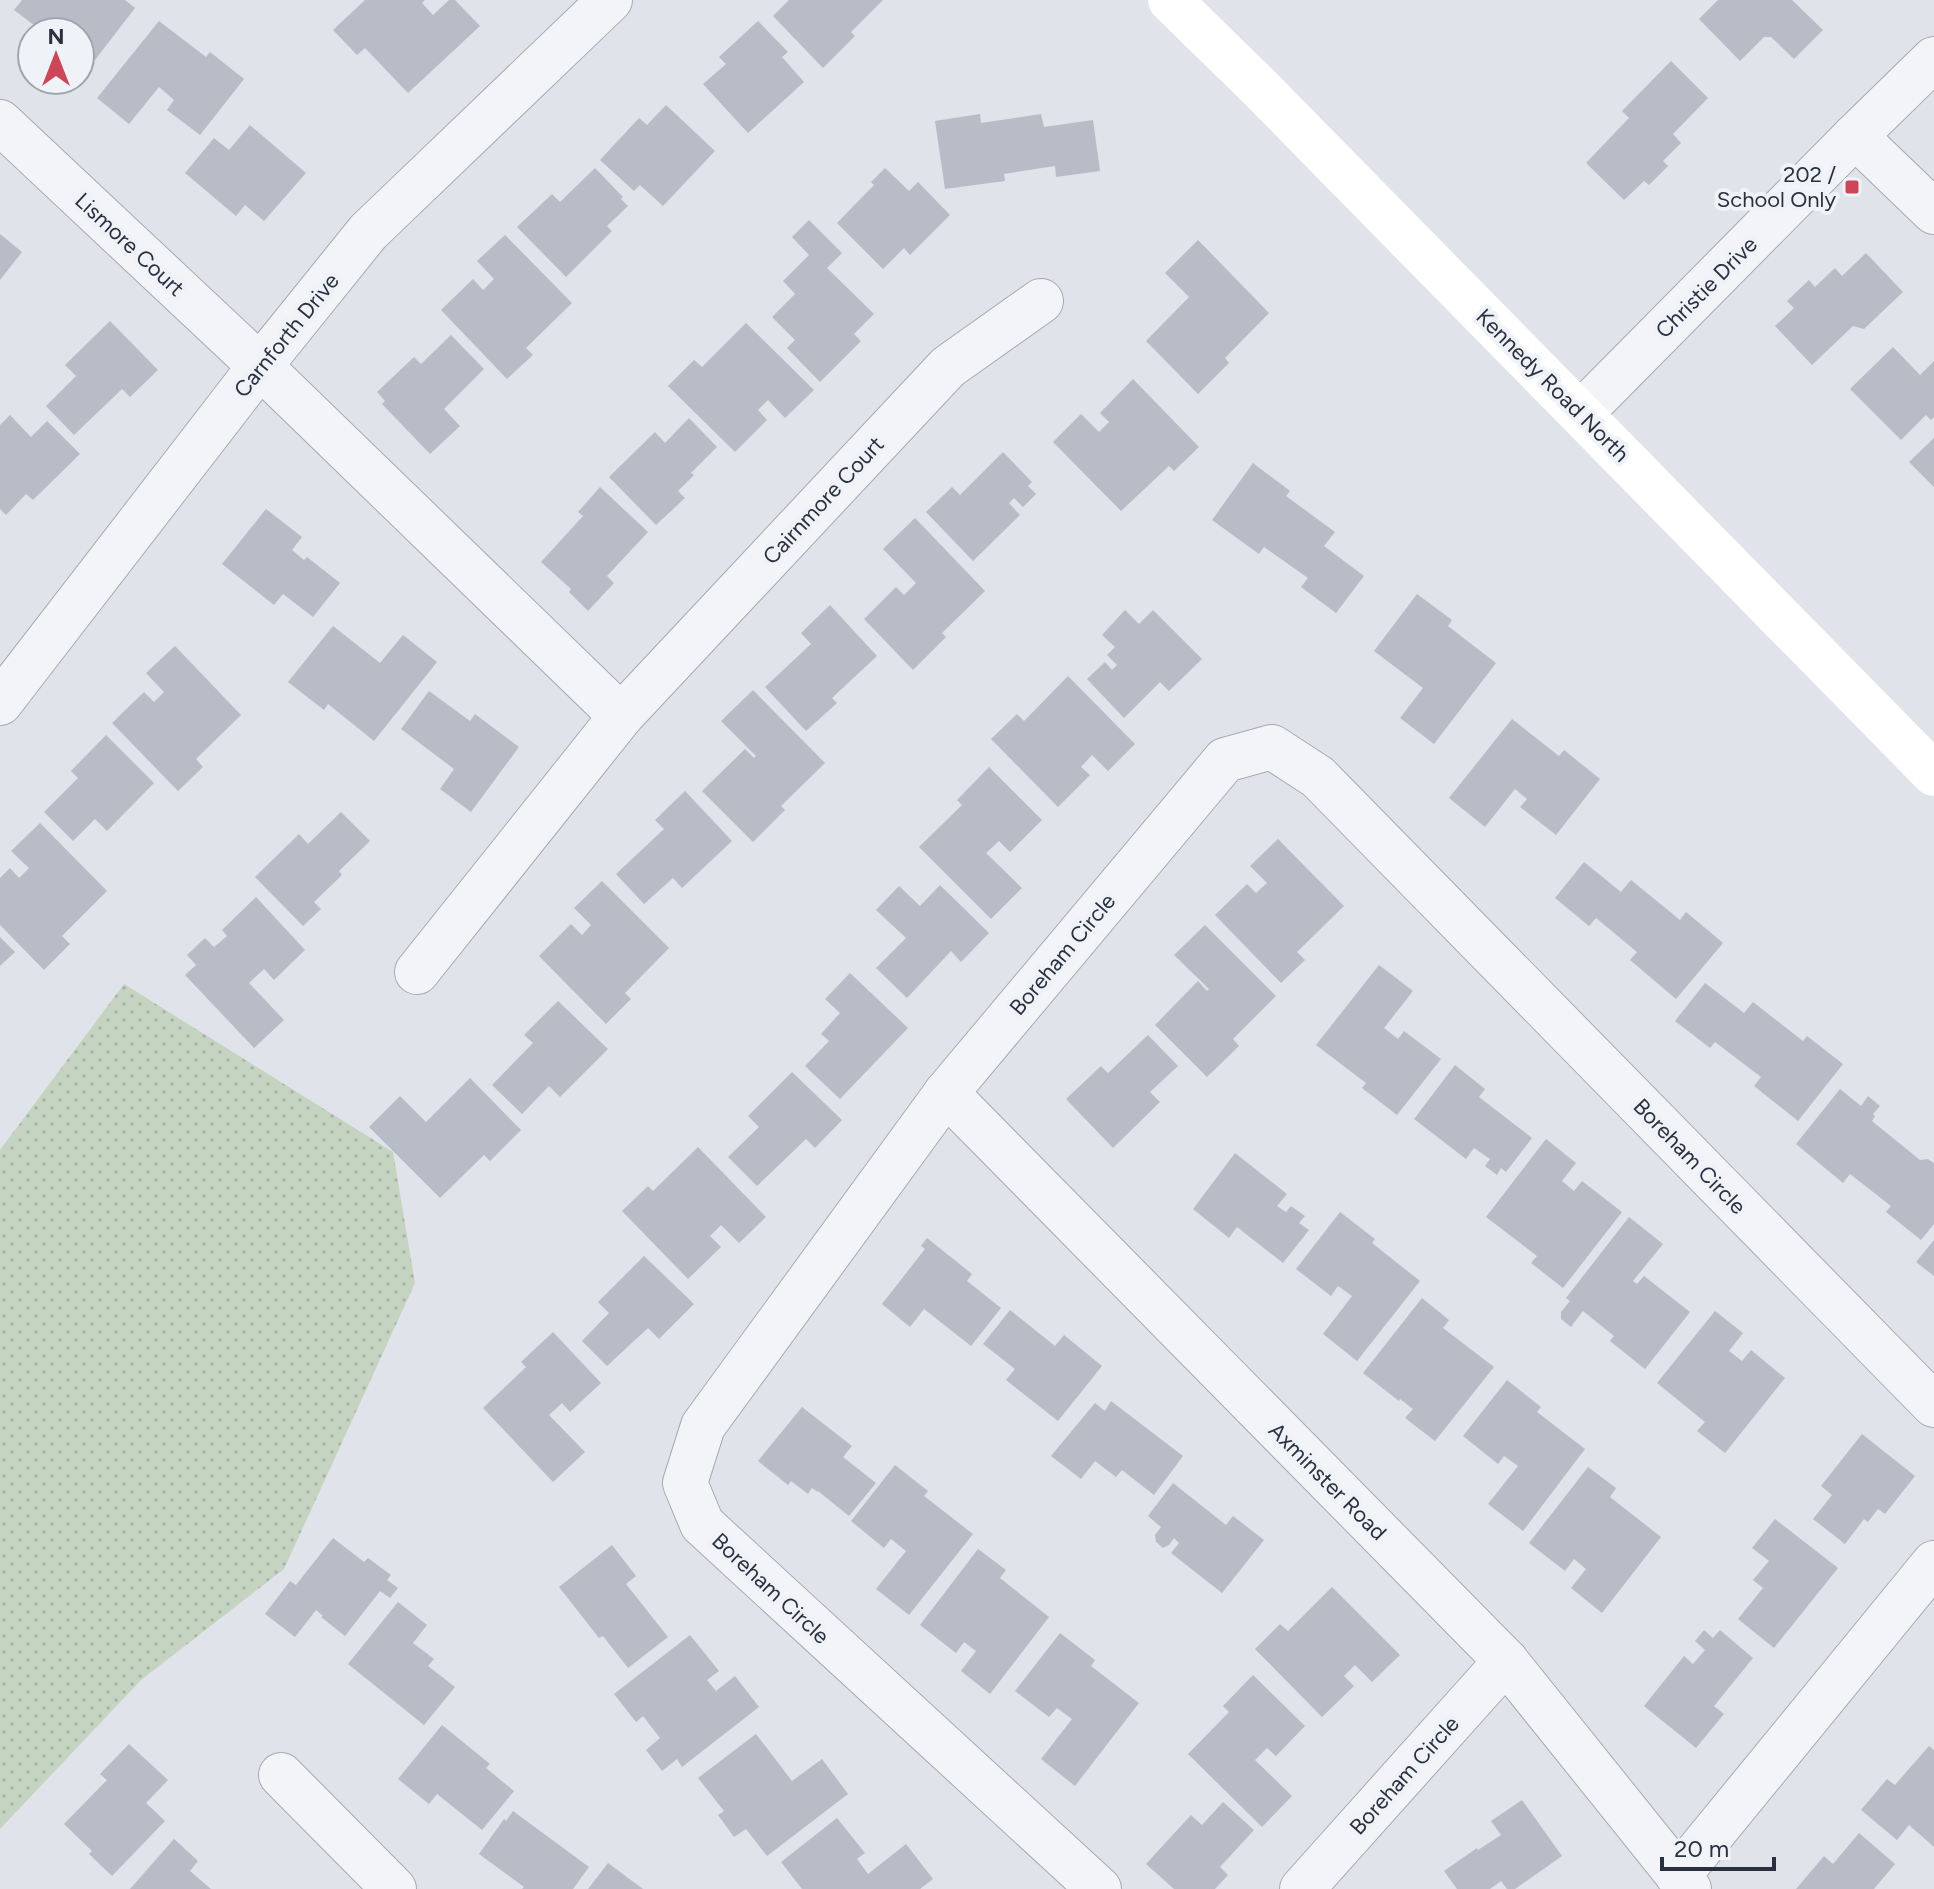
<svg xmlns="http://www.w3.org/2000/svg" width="1934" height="1889" font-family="Figtree,sans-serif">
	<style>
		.park { fill: url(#park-dots) }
		.building { fill: #b7bcc6 }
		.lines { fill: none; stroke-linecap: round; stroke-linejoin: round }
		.minor-casing { stroke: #a5aab3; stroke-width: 46 }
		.minor { stroke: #f3f4f7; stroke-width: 44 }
		.secondary { stroke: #fff; stroke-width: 44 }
		.poi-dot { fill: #ce4557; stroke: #eff2f6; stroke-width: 3 }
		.labels { text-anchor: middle; stroke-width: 8; stroke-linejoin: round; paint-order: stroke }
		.poi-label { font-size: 22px; fill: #293140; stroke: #eff2f6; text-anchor: end }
		.street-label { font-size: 22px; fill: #293140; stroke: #eff2f6 }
	</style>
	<defs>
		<pattern id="park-dots" width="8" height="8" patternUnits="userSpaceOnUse" patternTransform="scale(2)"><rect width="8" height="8" fill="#c5d3c1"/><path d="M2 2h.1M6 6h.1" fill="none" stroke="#a9b6a7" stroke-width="1.8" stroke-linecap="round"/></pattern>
	</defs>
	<rect width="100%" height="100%" fill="#e0e3e9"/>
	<polygon class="park" points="124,984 393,1152 415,1283 284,1569 141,1680 0,1829 0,1150"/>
	<g class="building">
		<polygon points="22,0 125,0 135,8 95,60 80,49 80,32 43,32 14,10"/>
		<polygon points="365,0 425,0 422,3 433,15 449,0 455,0 480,26 408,93 365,48 357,55 333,30"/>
		<polygon points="789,0 883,0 851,32 855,36 823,68 773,16"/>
		<polygon points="1718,0 1792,0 1823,30 1794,59 1771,37 1764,37 1740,61 1699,19"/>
		<polygon points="159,21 206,57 210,52 244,79 200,135 167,110 174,100 159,87 129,124 97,98"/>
		<polygon points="758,21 788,52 782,57 804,82 748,133 703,84 726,64 719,57"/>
		<polygon points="1671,61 1708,98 1673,134 1681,143 1663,161 1668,166 1649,185 1644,181 1624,200 1586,163 1629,118 1622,111"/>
		<polygon points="666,105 715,151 663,206 640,185 634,191 600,160 639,118 647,125"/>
		<polygon points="980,114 981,123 1041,114 1044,127 1093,120 1100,171 1056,177 1055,166 1004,174 1005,181 945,189 935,121"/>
		<polygon points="250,125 306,173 264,221 245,205 236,216 185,173 214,138 229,150"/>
		<polygon points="595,168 623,197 621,199 628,206 607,226 612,231 566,277 517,227 552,194 560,202"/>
		<polygon points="885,168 909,191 918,182 950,215 910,255 904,248 883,269 837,223 874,185 871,182"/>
		<polygon points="809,220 842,253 827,268 874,314 854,334 861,341 820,382 787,348 795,340 772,317 795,294 783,281 809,255 792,237"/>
		<polygon points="0,234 22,252 0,280"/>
		<polygon points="505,235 572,303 526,348 533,355 507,379 441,310 473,279 483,290 494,279 477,261"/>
		<polygon points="1198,240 1269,313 1225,358 1229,363 1198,394 1146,341 1189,297 1165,273"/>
		<polygon points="1866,253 1903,292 1864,329 1853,326 1812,365 1775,326 1794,308 1787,301 1809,280 1815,287 1835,268 1842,276"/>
		<polygon points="110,321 158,370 130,397 122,389 74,435 46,406 76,376 65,365"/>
		<polygon points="746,323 814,390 785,418 768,400 758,410 767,420 735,452 668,386 694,360 702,367"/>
		<polygon points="451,335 484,369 444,409 460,426 430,454 382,404 385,401 377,392 414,357 421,364"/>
		<polygon points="1893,347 1920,375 1934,361 1934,417 1931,420 1926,415 1901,440 1850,389"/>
		<polygon points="1133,379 1199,447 1174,471 1169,466 1121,511 1053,442 1081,414 1099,432 1109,422 1100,413"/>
		<polygon points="10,415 31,437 47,421 80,454 33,500 26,494 6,515 0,509 0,425"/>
		<polygon points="689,418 717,447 691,473 694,475 678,491 685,498 656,525 609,477 655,432 665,443"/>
		<polygon points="1934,438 1934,487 1909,462"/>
		<polygon points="1003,452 1032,482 1028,486 1036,494 1023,507 1014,498 1009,503 1020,515 973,561 926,512 952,487 960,495"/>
		<polygon points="1253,463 1290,491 1286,496 1335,532 1324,546 1364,576 1336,613 1301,587 1308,578 1264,547 1259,554 1212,520"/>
		<polygon points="600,487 648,532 607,576 614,583 588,611 569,592 571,589 541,562 583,516 578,512"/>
		<polygon points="266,509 302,537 292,550 304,560 307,557 340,583 313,617 283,594 274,605 222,564"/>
		<polygon points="915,518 985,591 942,633 946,637 913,670 864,619 896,587 904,595 916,583 883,549"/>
		<polygon points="1417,594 1452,620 1448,626 1496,663 1434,744 1400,718 1423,688 1374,651"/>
		<polygon points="830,605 877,656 832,698 837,703 806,731 765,687 811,644 801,633"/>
		<polygon points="1125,610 1139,624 1153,610 1202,659 1169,691 1160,682 1124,718 1087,679 1105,662 1112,670 1117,665 1107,655 1115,647 1102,635"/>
		<polygon points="333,626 380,663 403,635 437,662 374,741 328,704 324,710 288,682"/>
		<polygon points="175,646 241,715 196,759 203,767 178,791 112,723 144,692 154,702 164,692 146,673"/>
		<polygon points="1068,676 1135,744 1108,771 1092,755 1081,767 1090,775 1058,807 991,739 1017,714 1024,721"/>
		<polygon points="753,690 825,763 781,806 785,810 753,842 702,791 745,749 754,758 756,756 721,721"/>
		<polygon points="429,691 470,721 475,714 519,747 471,812 440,789 454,769 401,729"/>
		<polygon points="1512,719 1559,756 1564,750 1600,779 1556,835 1520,807 1527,799 1515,789 1485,827 1449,798"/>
		<polygon points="106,735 154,783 107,831 95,819 73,841 44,812 78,778 71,771"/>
		<polygon points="989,767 1042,820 1010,852 999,841 986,853 1022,888 991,919 919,847 962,805 957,800"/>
		<polygon points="685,791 732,841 682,888 673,878 644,904 616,874 664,829 655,820"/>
		<polygon points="341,812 370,841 339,871 342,875 314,902 321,909 303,926 255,877 299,834 308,844"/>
		<polygon points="40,823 107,891 62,936 70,944 44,970 0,925 0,878 10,868 19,878 29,868 11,851"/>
		<polygon points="1278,839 1344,906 1297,952 1305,960 1281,983 1215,915 1247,884 1256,893 1267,883 1250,866"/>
		<polygon points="1584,862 1621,892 1631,880 1680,920 1686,912 1723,943 1676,999 1630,960 1637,952 1596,918 1589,926 1555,898"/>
		<polygon points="602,881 669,948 625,993 631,999 606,1024 539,956 571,924 582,935 591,925 574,908"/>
		<polygon points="940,885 989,933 961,962 951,951 907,998 876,968 906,938 876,910 899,886 920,906"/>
		<polygon points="256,897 305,950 274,980 264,969 249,983 284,1020 254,1048 185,975 196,965 187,955 205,938 214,947 227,936 222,930"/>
		<polygon points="1205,925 1276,996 1233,1039 1239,1046 1207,1077 1155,1025 1198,981 1207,991 1209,989 1174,955"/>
		<polygon points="0,937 15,952 0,966"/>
		<polygon points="1379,965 1413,991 1384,1028 1398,1039 1404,1031 1441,1059 1397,1115 1362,1088 1366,1083 1316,1045"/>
		<polygon points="850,973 908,1028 840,1099 805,1066 829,1041 821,1034 840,1013 825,999"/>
		<polygon points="1705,983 1744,1013 1753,1002 1803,1041 1807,1036 1843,1064 1798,1121 1754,1086 1761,1077 1715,1042 1710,1048 1675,1021"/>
		<polygon points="558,1001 608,1049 560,1097 549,1086 522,1114 492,1085 533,1043 524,1035"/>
		<polygon points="1148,1035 1178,1066 1150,1092 1160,1102 1113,1148 1066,1099 1101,1066 1108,1073"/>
		<polygon points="1455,1065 1485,1089 1479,1097 1532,1138 1506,1172 1501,1168 1497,1175 1485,1166 1490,1159 1474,1148 1466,1159 1414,1119"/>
		<polygon points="792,1072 842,1120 815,1148 806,1139 757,1186 728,1157 759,1127 748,1116"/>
		<polygon points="470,1078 521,1130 490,1161 484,1155 440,1198 369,1127 400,1096 426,1122"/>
		<polygon points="1840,1089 1861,1106 1868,1096 1880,1106 1873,1114 1875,1116 1872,1121 1920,1160 1928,1159 1934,1163 1934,1224 1921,1240 1886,1212 1891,1206 1850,1174 1843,1183 1796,1144"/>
		<polygon points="1546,1139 1576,1163 1562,1181 1574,1191 1582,1181 1622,1212 1563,1288 1531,1263 1537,1256 1486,1217"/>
		<polygon points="698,1147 766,1217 739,1243 721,1225 710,1236 721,1247 688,1279 622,1211 648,1186 653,1191"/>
		<polygon points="1235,1153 1287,1194 1277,1206 1286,1212 1291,1206 1305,1216 1299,1223 1309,1230 1283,1263 1237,1227 1229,1238 1193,1209"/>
		<polygon points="1340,1212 1375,1239 1372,1243 1420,1281 1357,1361 1323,1334 1352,1296 1338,1286 1331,1296 1296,1269"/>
		<polygon points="1629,1217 1663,1244 1633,1281 1637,1284 1644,1276 1690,1312 1645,1369 1610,1341 1614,1336 1583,1311 1571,1327 1561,1319 1561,1312 1570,1301 1566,1298"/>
		<polygon points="927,1238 972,1274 967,1281 1001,1308 971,1346 924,1309 910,1327 882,1304 925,1249 921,1246"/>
		<polygon points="1934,1240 1934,1276 1916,1262"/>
		<polygon points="644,1256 694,1304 659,1339 648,1328 607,1366 582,1341 609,1313 598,1302"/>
		<polygon points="1422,1298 1449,1320 1443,1328 1494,1367 1435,1441 1405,1418 1413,1409 1400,1399 1399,1401 1363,1373"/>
		<polygon points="1010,1310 1055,1346 1064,1335 1102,1366 1058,1421 1006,1380 1015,1369 983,1344"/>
		<polygon points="1715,1311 1743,1333 1729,1351 1742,1361 1751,1350 1785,1378 1725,1453 1697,1431 1705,1422 1657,1383"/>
		<polygon points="553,1332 601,1383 570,1412 562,1403 549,1415 585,1452 553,1482 483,1408 526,1367 521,1362"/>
		<polygon points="1507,1380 1541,1407 1537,1412 1585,1449 1523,1531 1488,1504 1518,1466 1504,1456 1498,1464 1463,1436"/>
		<polygon points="1111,1401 1183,1456 1154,1495 1122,1470 1116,1477 1095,1461 1081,1479 1051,1456 1095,1403 1105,1411"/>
		<polygon points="802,1407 852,1446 843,1457 876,1483 849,1516 818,1491 818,1492 812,1488 808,1494 791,1481 788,1485 758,1461"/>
		<polygon points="1862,1434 1915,1476 1885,1514 1878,1509 1868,1522 1864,1519 1845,1544 1813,1519 1832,1495 1821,1486"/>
		<polygon points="895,1465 928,1491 924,1496 973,1534 909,1615 876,1589 906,1551 891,1539 884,1548 851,1521"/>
		<polygon points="1588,1467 1616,1488 1610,1497 1661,1537 1602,1613 1571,1588 1586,1569 1574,1559 1565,1571 1529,1543"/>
		<polygon points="1173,1483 1226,1525 1233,1516 1264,1540 1222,1593 1171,1553 1179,1543 1174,1538 1169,1545 1163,1548 1156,1542 1155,1535 1161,1527 1148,1516"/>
		<polygon points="1775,1519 1838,1568 1774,1648 1738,1619 1763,1588 1753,1580 1769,1561 1752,1548"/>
		<polygon points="333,1538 364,1562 368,1558 391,1575 387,1580 398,1588 390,1598 380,1591 345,1636 321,1617 323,1616 316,1610 295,1637 265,1614 290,1581 296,1585"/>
		<polygon points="612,1545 636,1576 626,1584 668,1637 628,1668 603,1636 599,1638 559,1587"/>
		<polygon points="978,1549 1006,1570 1000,1578 1049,1617 990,1694 961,1671 976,1651 964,1642 956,1653 920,1625"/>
		<polygon points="1332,1587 1400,1655 1372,1682 1355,1665 1344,1676 1354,1686 1322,1717 1255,1649 1280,1624 1288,1631"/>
		<polygon points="398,1602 427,1625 413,1643 434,1659 428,1666 455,1687 424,1725 348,1664"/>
		<polygon points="1704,1630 1713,1638 1720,1630 1753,1658 1714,1706 1724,1714 1696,1748 1644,1706 1684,1656 1693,1664 1705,1650 1695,1641"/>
		<polygon points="1060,1633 1095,1660 1091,1666 1139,1703 1075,1786 1041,1759 1072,1719 1057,1708 1049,1717 1015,1691"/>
		<polygon points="690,1635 719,1671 707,1680 716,1691 735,1676 759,1707 682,1767 677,1759 662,1771 646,1750 660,1738 643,1716 636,1722 614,1694"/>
		<polygon points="1253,1675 1305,1726 1276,1756 1267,1748 1255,1760 1292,1796 1262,1827 1188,1754 1229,1712 1223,1706"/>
		<polygon points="442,1725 490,1764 486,1768 514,1791 482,1830 437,1794 429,1804 398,1779"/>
		<polygon points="756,1734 792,1781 822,1759 848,1794 767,1856 746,1829 734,1837 718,1815 724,1811 698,1778"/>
		<polygon points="129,1744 168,1780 146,1803 165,1821 112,1876 89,1854 92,1851 64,1824 107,1780 100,1774"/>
		<polygon points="1929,1746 1934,1750 1934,1847 1909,1825 1897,1840 1861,1810 1887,1779 1895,1785"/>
		<polygon points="1522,1800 1562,1856 1515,1889 1507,1889 1501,1881 1490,1889 1457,1889 1444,1871 1477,1848 1478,1850 1501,1835 1491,1821"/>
		<polygon points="1223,1802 1254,1830 1220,1867 1228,1875 1215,1889 1174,1889 1146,1864 1191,1815 1202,1825"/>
		<polygon points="513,1811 589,1867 573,1889 522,1889 524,1887 479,1854 504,1819 506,1821"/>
		<polygon points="837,1818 865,1853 857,1859 868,1874 906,1844 933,1879 920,1889 802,1889 781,1862"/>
		<polygon points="1859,1833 1895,1864 1874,1889 1796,1889 1824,1856 1833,1864"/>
		<polygon points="174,1839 198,1861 190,1871 211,1889 130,1889"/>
		<polygon points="608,1863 643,1889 588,1889"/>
	</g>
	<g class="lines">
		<defs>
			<g id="minor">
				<polyline points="0,122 260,366 621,716 948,367 1041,301"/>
				<polyline points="1855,136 1934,212"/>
				<polyline points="1581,413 1855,136 1934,59"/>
				<polyline points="0,703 260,366 368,232 610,0"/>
				<polyline points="417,972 621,716"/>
				<polyline points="946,1093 1506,1661 1689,1889"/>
				<polyline points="281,1775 394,1889"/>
				<polyline points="1678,1876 1934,1563"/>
				<polyline points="1099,1889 702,1524 685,1483 703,1426 946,1093 1225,760 1272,747 1318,777 1934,1405"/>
				<polyline points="1302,1889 1506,1661"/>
			</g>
		</defs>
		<use href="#minor" class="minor-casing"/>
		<use href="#minor" class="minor"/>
		<polyline class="secondary" points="1170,0 1260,88 1934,774"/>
	</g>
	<rect class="poi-dot" x="1844" y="179" width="16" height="16" rx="4"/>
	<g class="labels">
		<g class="poi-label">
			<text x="1836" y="182">202 /<tspan x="1836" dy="25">School Only</tspan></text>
		</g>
		<g class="street-label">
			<text transform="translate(130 244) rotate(43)" y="8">Lismore Court</text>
			<text transform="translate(1706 287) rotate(-45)" y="8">Christie Drive</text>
			<text transform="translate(286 335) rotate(-51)" y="8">Carnforth Drive</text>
			<text transform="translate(1553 385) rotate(45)" y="8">Kennedy Road North</text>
			<text transform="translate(823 500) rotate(-47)" y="8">Cairnmore Court</text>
			<text transform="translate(1062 954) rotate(-50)" y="8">Boreham Circle</text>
			<text transform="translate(1690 1156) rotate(46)" y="8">Boreham Circle</text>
			<text transform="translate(1328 1481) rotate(45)" y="8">Axminster Road</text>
			<text transform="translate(771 1588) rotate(43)" y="8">Boreham Circle</text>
			<text transform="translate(1404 1775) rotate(-48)" y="8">Boreham Circle</text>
		</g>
	</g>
	<g transform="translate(56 56)"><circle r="38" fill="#eff2f6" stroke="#a0a5ad" stroke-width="2"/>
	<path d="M0-6L14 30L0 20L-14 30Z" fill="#ce4557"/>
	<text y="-12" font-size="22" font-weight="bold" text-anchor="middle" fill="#293140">N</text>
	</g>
	<path d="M1662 1857v12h112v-12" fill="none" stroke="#293140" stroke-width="4"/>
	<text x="1674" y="1857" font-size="24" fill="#293140" stroke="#eff2f6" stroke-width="6" paint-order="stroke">20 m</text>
</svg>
